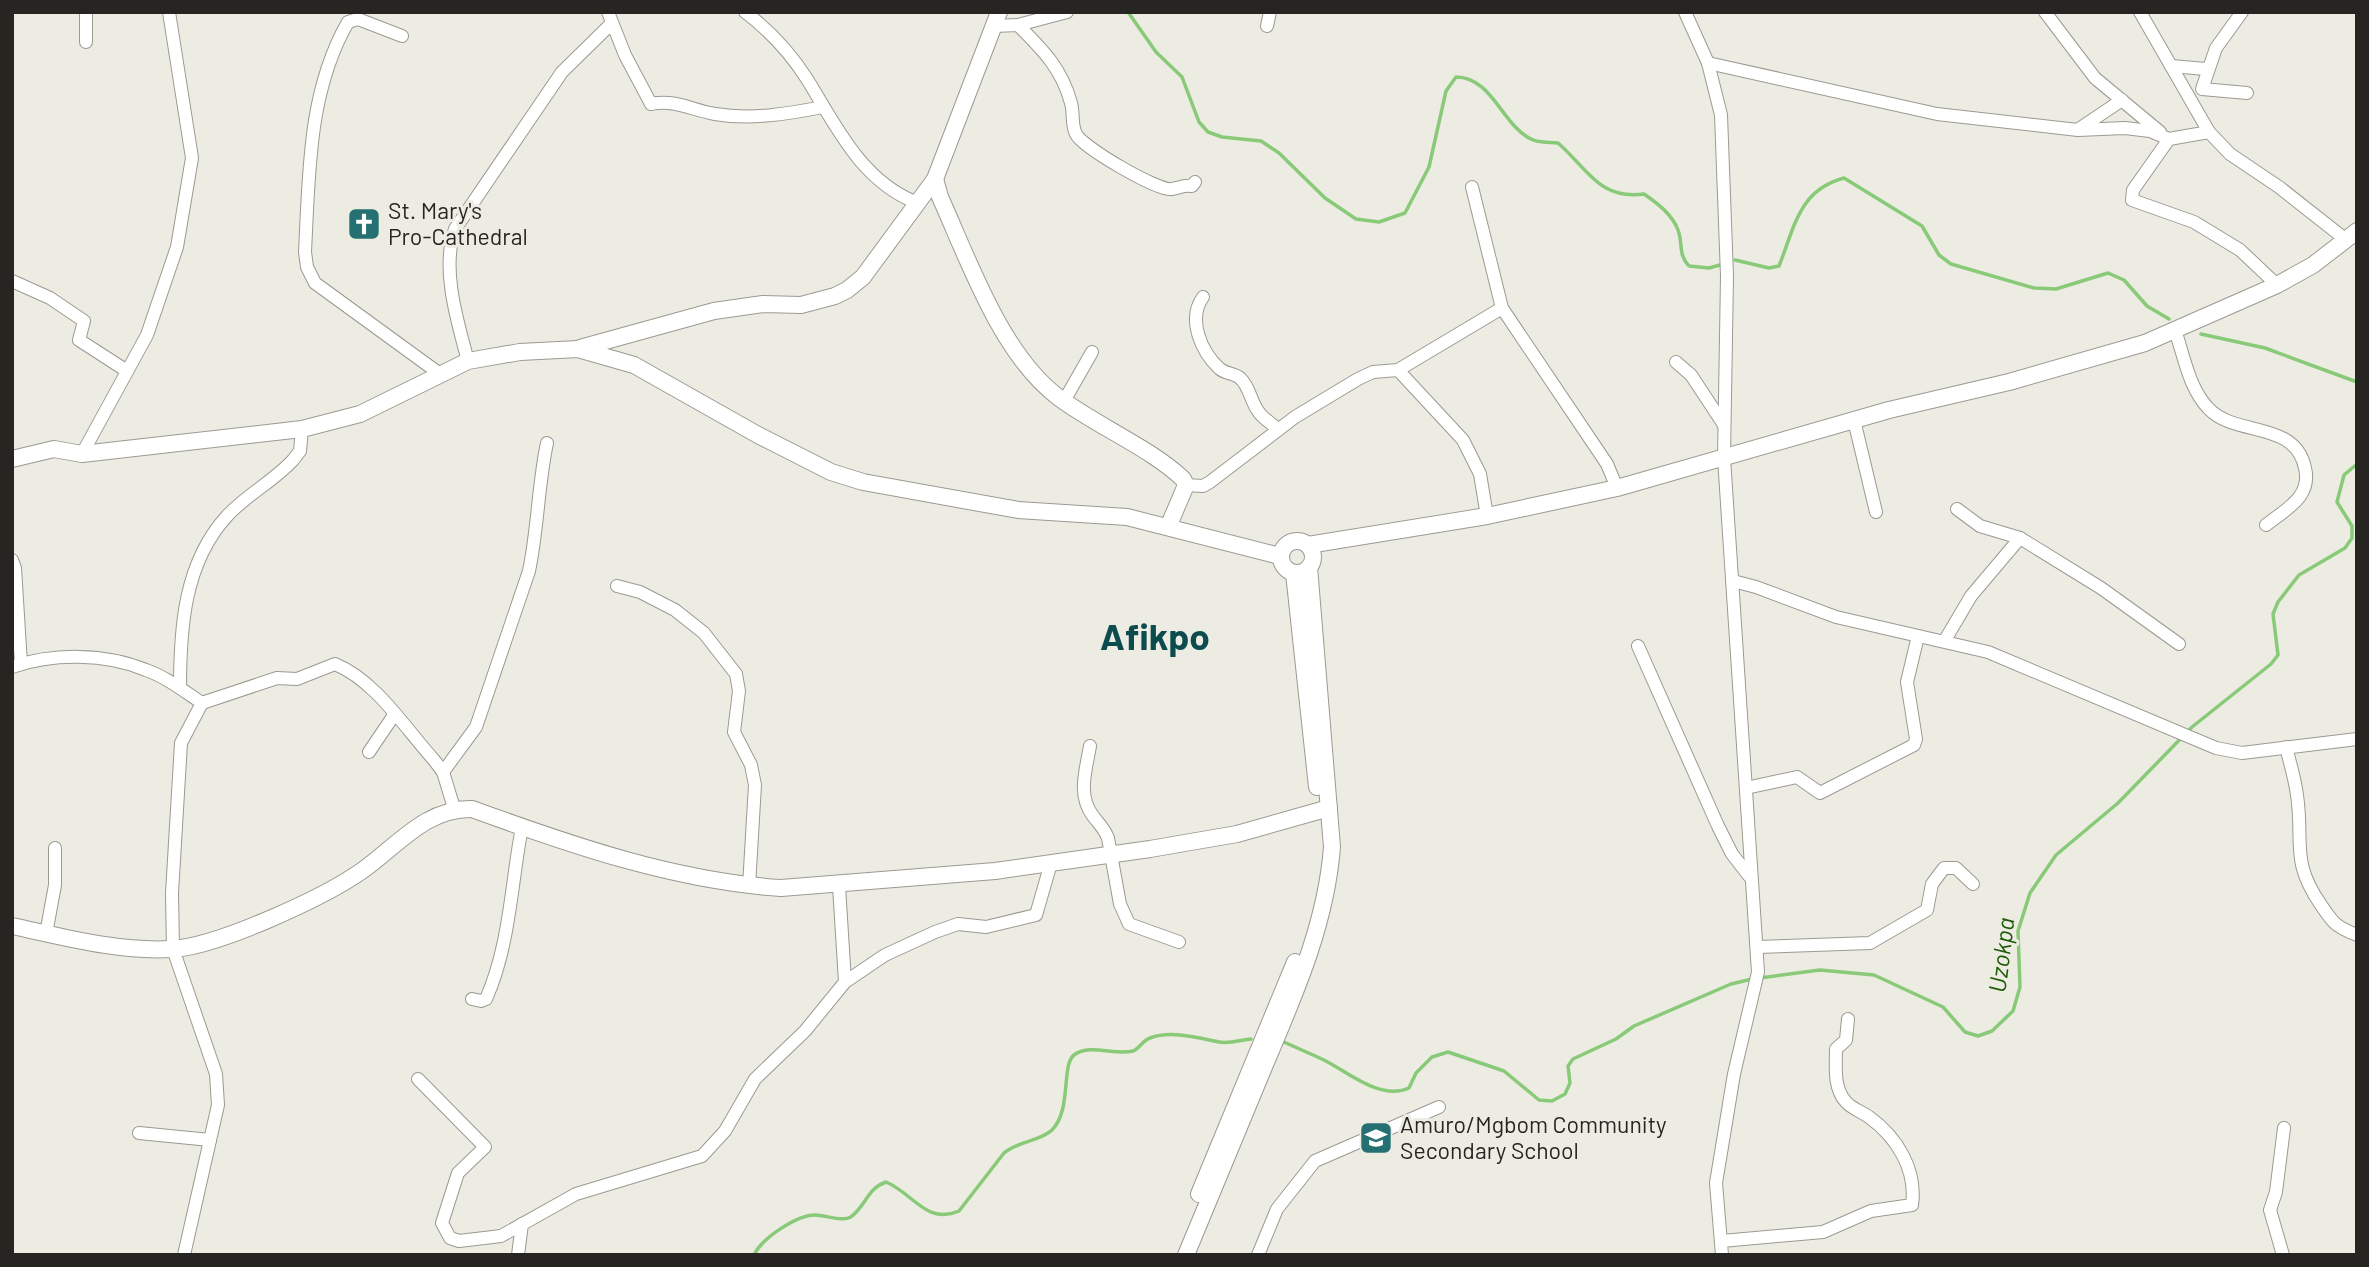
<svg xmlns="http://www.w3.org/2000/svg" width="2369" height="1267" font-family="Barlow,sans-serif">
	<style>
		.lines { fill: none; stroke-linecap: round; stroke-linejoin: round }
		.stream { stroke: #89ca79; stroke-width: 3.5 }
		.street-casing { stroke: #9b9a91; stroke-width: 14 }
		.secondary-casing { stroke: #9b9a91; stroke-width: 18 }
		.street { stroke: #fff; stroke-width: 12 }
		.secondary { stroke: #fff; stroke-width: 16 }
		.labels { text-anchor: middle; stroke-width: 6; stroke-linejoin: round; paint-order: stroke }
		.poi-label { font-size: 23px; fill: #262522; stroke: #edece3; text-anchor: start }
		.water-label { font-size: 24px; font-style: italic; fill: #1b5904; stroke: #edece3 }
		.town-label { font-size: 37px; font-weight: bold; fill: #0c4c4e; stroke: #edece3 }
	</style>
	<rect width="100%" height="100%" fill="#edece3"/>
	<g class="lines">
		<g class="stream">
			<path d="M1128,12L1156,52L1182,77L1199,122L1208,132L1222,137L1261,141L1279,153L1325,198L1356,219L1379,222L1405,213L1429,167L1446,91L1456,77C1492,77 1502,125 1531,139C1538,143 1549,142 1558,143C1588,169 1599,200 1644,194C1657,203 1672,214 1678,230C1683,243 1678,255 1689,266L1709,268L1720,265"/>
			<path d="M1735,260L1769,268L1779,266C1795,226 1799,190 1844,178L1922,226L1939,255L1951,264L2034,288L2056,289L2108,273L2124,280L2147,306L2169,319"/>
			<polyline points="2201,334 2265,348 2357,382"/>
			<polyline points="1760,978 1820,970 1874,975 1943,1007 1965,1032 1978,1036 1992,1031 2013,1011 2020,987 2018,931 2030,893 2056,855 2118,803 2192,727 2271,664 2278,655 2273,614 2278,602 2299,575 2345,548 2352,538 2352,526 2337,502 2344,475 2357,464"/>
			<path d="M1284,1042C1297,1048 1311,1054 1324,1060C1348,1072 1380,1101 1409,1088L1416,1073L1432,1057L1448,1052L1504,1071L1539,1100L1552,1101L1565,1094L1570,1083L1568,1066L1573,1059L1616,1039L1634,1026L1731,984L1752,979"/>
			<path d="M754,1255C762,1238 797,1215 815,1215C826,1215 844,1223 852,1216C866,1205 868,1188 886,1182C913,1193 926,1225 959,1211L1004,1153C1018,1141 1041,1141 1052,1130C1072,1110 1061,1065 1074,1055C1090,1043 1115,1056 1133,1051C1139,1049 1143,1040 1150,1038C1171,1030 1199,1038 1219,1042C1229,1044 1241,1040 1251,1039"/>
		</g>
		<defs>
			<g id="street">
				<polyline points="86,12 86,42"/>
				<path d="M608,12L625,55L651,104C676,99 691,110 715,114C751,120 787,114 823,107"/>
				<path d="M745,12C769,30 791,54 807,79C836,126 861,180 915,202"/>
				<polyline points="1685,12 1708,63 1721,115 1727,276 1724,458 1758,972 1734,1074 1716,1183 1722,1255"/>
				<polyline points="2045,12 2095,78 2160,132"/>
				<polyline points="2140,12 2209,132 2230,154 2279,187 2345,239"/>
				<polyline points="2242,12 2216,48 2202,89 2247,93"/>
				<polyline points="1018,25 1067,12"/>
				<path d="M994,26L1018,25C1043,50 1062,69 1071,103C1074,113 1071,125 1076,134C1082,147 1159,192 1172,189C1179,188 1183,185 1192,186L1195,182"/>
				<polyline points="1267,26 1270,12"/>
				<path d="M402,36L358,19L348,22C308,91 309,175 305,252L307,267L315,283L440,374"/>
				<polyline points="1708,63 1937,114 2078,130 2125,128 2150,131 2169,139 2209,132"/>
				<polyline points="2171,66 2206,69"/>
				<polyline points="2079,129 2122,100"/>
				<polyline points="2169,139 2133,190 2132,200 2194,222 2240,250 2277,285"/>
				<polyline points="1472,187 1502,308 1607,464 1617,488"/>
				<polyline points="12,281 50,298 84,321 79,340 127,371"/>
				<path d="M1203,297C1187,319 1201,352 1220,369C1226,374 1234,373 1240,378C1250,387 1250,400 1258,411C1262,418 1271,423 1278,429"/>
				<path d="M2175,330C2184,356 2189,389 2209,409C2236,437 2295,420 2305,468C2312,497 2286,509 2266,525"/>
				<path d="M468,361C457,320 441,269 455,229L562,72L611,24"/>
				<polyline points="1676,362 1691,375 1724,425"/>
				<polyline points="1398,370 1463,440 1480,474 1487,516"/>
				<polyline points="1064,401 1092,352"/>
				<polyline points="1854,420 1876,512"/>
				<polyline points="82,454 147,335 177,247 192,158 169,12"/>
				<polyline points="1186,485 1203,486 1210,482 1295,417 1358,379 1373,372 1398,370 1502,308"/>
				<polyline points="1957,509 1980,526 2020,538 2101,588 2179,644"/>
				<polyline points="12,560 15,568 21,664"/>
				<polyline points="1733,581 1756,587 1836,617 1988,652 2216,748 2242,753 2357,739"/>
				<polyline points="617,586 640,592 675,610 704,633 736,674 739,691 734,732 751,765 755,785 749,886"/>
				<polyline points="1945,640 1971,596 2020,538"/>
				<polyline points="1638,646 1718,826 1732,854 1750,877"/>
				<path d="M12,667C53,653 105,653 146,670C166,677 184,691 202,703"/>
				<path d="M180,688C180,628 184,563 227,516C246,495 274,481 293,460L300,451L302,429"/>
				<path d="M1090,746C1086,770 1077,795 1093,816C1099,824 1104,828 1108,838L1120,904L1129,924L1179,942"/>
				<path d="M2286,747C2290,763 2295,779 2297,795C2304,843 2290,860 2321,905C2333,923 2336,927 2357,935"/>
				<polyline points="369,752 394,715"/>
				<path d="M443,772L476,727L529,571C538,528 538,485 547,443"/>
				<polyline points="1746,788 1797,777 1820,793 1914,745 1916,739 1907,682 1918,636"/>
				<polyline points="839,886 845,982"/>
				<polyline points="46,934 55,885 55,848"/>
				<polyline points="1757,947 1870,943 1927,910 1932,884 1944,868 1956,868 1973,884"/>
				<path d="M472,999L481,1001L486,999C510,945 511,884 522,827"/>
				<polyline points="418,1079 485,1147 458,1173 442,1223 450,1238 459,1241 501,1236 576,1194 702,1156 725,1131 755,1079 805,1031 845,982 885,955 935,932 958,924 986,927 1036,915 1051,863"/>
				<polyline points="139,1133 210,1140"/>
				<path d="M1722,1241L1823,1232L1871,1211L1912,1205C1917,1170 1897,1137 1869,1117C1862,1112 1851,1108 1846,1102C1833,1088 1836,1066 1836,1049L1846,1040L1848,1019"/>
				<path d="M184,1255L218,1105L216,1074L173,949L172,893L181,743L202,703L277,678L297,679L335,664C376,681 405,728 434,760L443,772L454,808"/>
				<polyline points="518,1255 522,1224"/>
				<polyline points="1258,1255 1277,1209 1315,1161 1439,1107"/>
				<polyline points="2283,1255 2270,1210 2276,1192 2284,1128"/>
			</g>
			<g id="secondary">
				<path d="M935,179L940,197C969,261 1001,354 1058,397C1095,425 1152,449 1183,479L1186,485L1169,525"/>
				<polyline points="580,348 714,311 763,304 801,305 835,296 847,290 863,277 935,179 999,12"/>
				<polyline points="12,459 54,449 82,454 302,429 360,414 468,361 520,352 578,349 634,365 758,435 831,472 863,482 1018,510 1127,517 1280,556"/>
				<circle cx="1297" cy="557" r="16"/>
				<polyline points="1308,545 1487,516 1617,488 1889,410 2009,382 2145,343 2277,285 2313,265 2357,231"/>
				<polyline points="1294,573 1317,787"/>
				<path d="M12,926C64,937 118,952 171,949C217,947 325,897 363,870C398,845 426,808 472,809C571,845 675,881 781,888L995,871L1150,849L1237,834L1329,808"/>
				<polyline points="1199,1194 1295,962"/>
				<path d="M1186,1255C1212,1192 1238,1129 1264,1067C1294,996 1326,925 1332,847L1309,567"/>
			</g>
		</defs>
		<use href="#street" class="street-casing"/>
		<use href="#secondary" class="secondary-casing"/>
		<use href="#street" class="street"/>
		<use href="#secondary" class="secondary"/>
	</g>
	<defs>
		<symbol id="church-square" viewBox="-11 -11 22 22"><rect x="-9" y="-9" width="18" height="18" rx="4" fill="#247072" stroke="#edece3"/><path d="M-1.2-6h2.4v3.5h3.3v2.4h-3.3V6h-2.4V-.1h-3.3v-2.4h3.3Z" fill="#fff"/></symbol>
		<symbol id="school-square" viewBox="-11 -11 22 22"><rect x="-9" y="-9" width="18" height="18" rx="4" fill="#247072" stroke="#edece3"/><path d="M0-5L7-2L0 1L-7-2ZM-4 1L0 2.5L4 1V4Q0 6-4 4Z" fill="#fff"/></symbol>
	</defs>
	<g fill-rule="evenodd">
		<use href="#church-square" x="345" y="205" width="38" height="38"/>
		<use href="#school-square" x="1357" y="1119" width="38" height="38"/>
	</g>
	<g class="labels">
		<g class="poi-label">
			<text x="388" y="219">St. Mary's<tspan x="388" dy="26">Pro-Cathedral</tspan></text>
			<text x="1400" y="1133">Amuro/Mgbom Community<tspan x="1400" dy="26">Secondary School</tspan></text>
		</g>
		<g class="water-label">
			<text transform="translate(2002 955) rotate(-83)" y="8">Uzokpa</text>
		</g>
		<g class="town-label">
			<text x="1155" y="650">Afikpo</text>
		</g>
	</g>
	<rect width="2369" height="1267" fill="none" stroke="#262522" stroke-width="28"/>
</svg>
